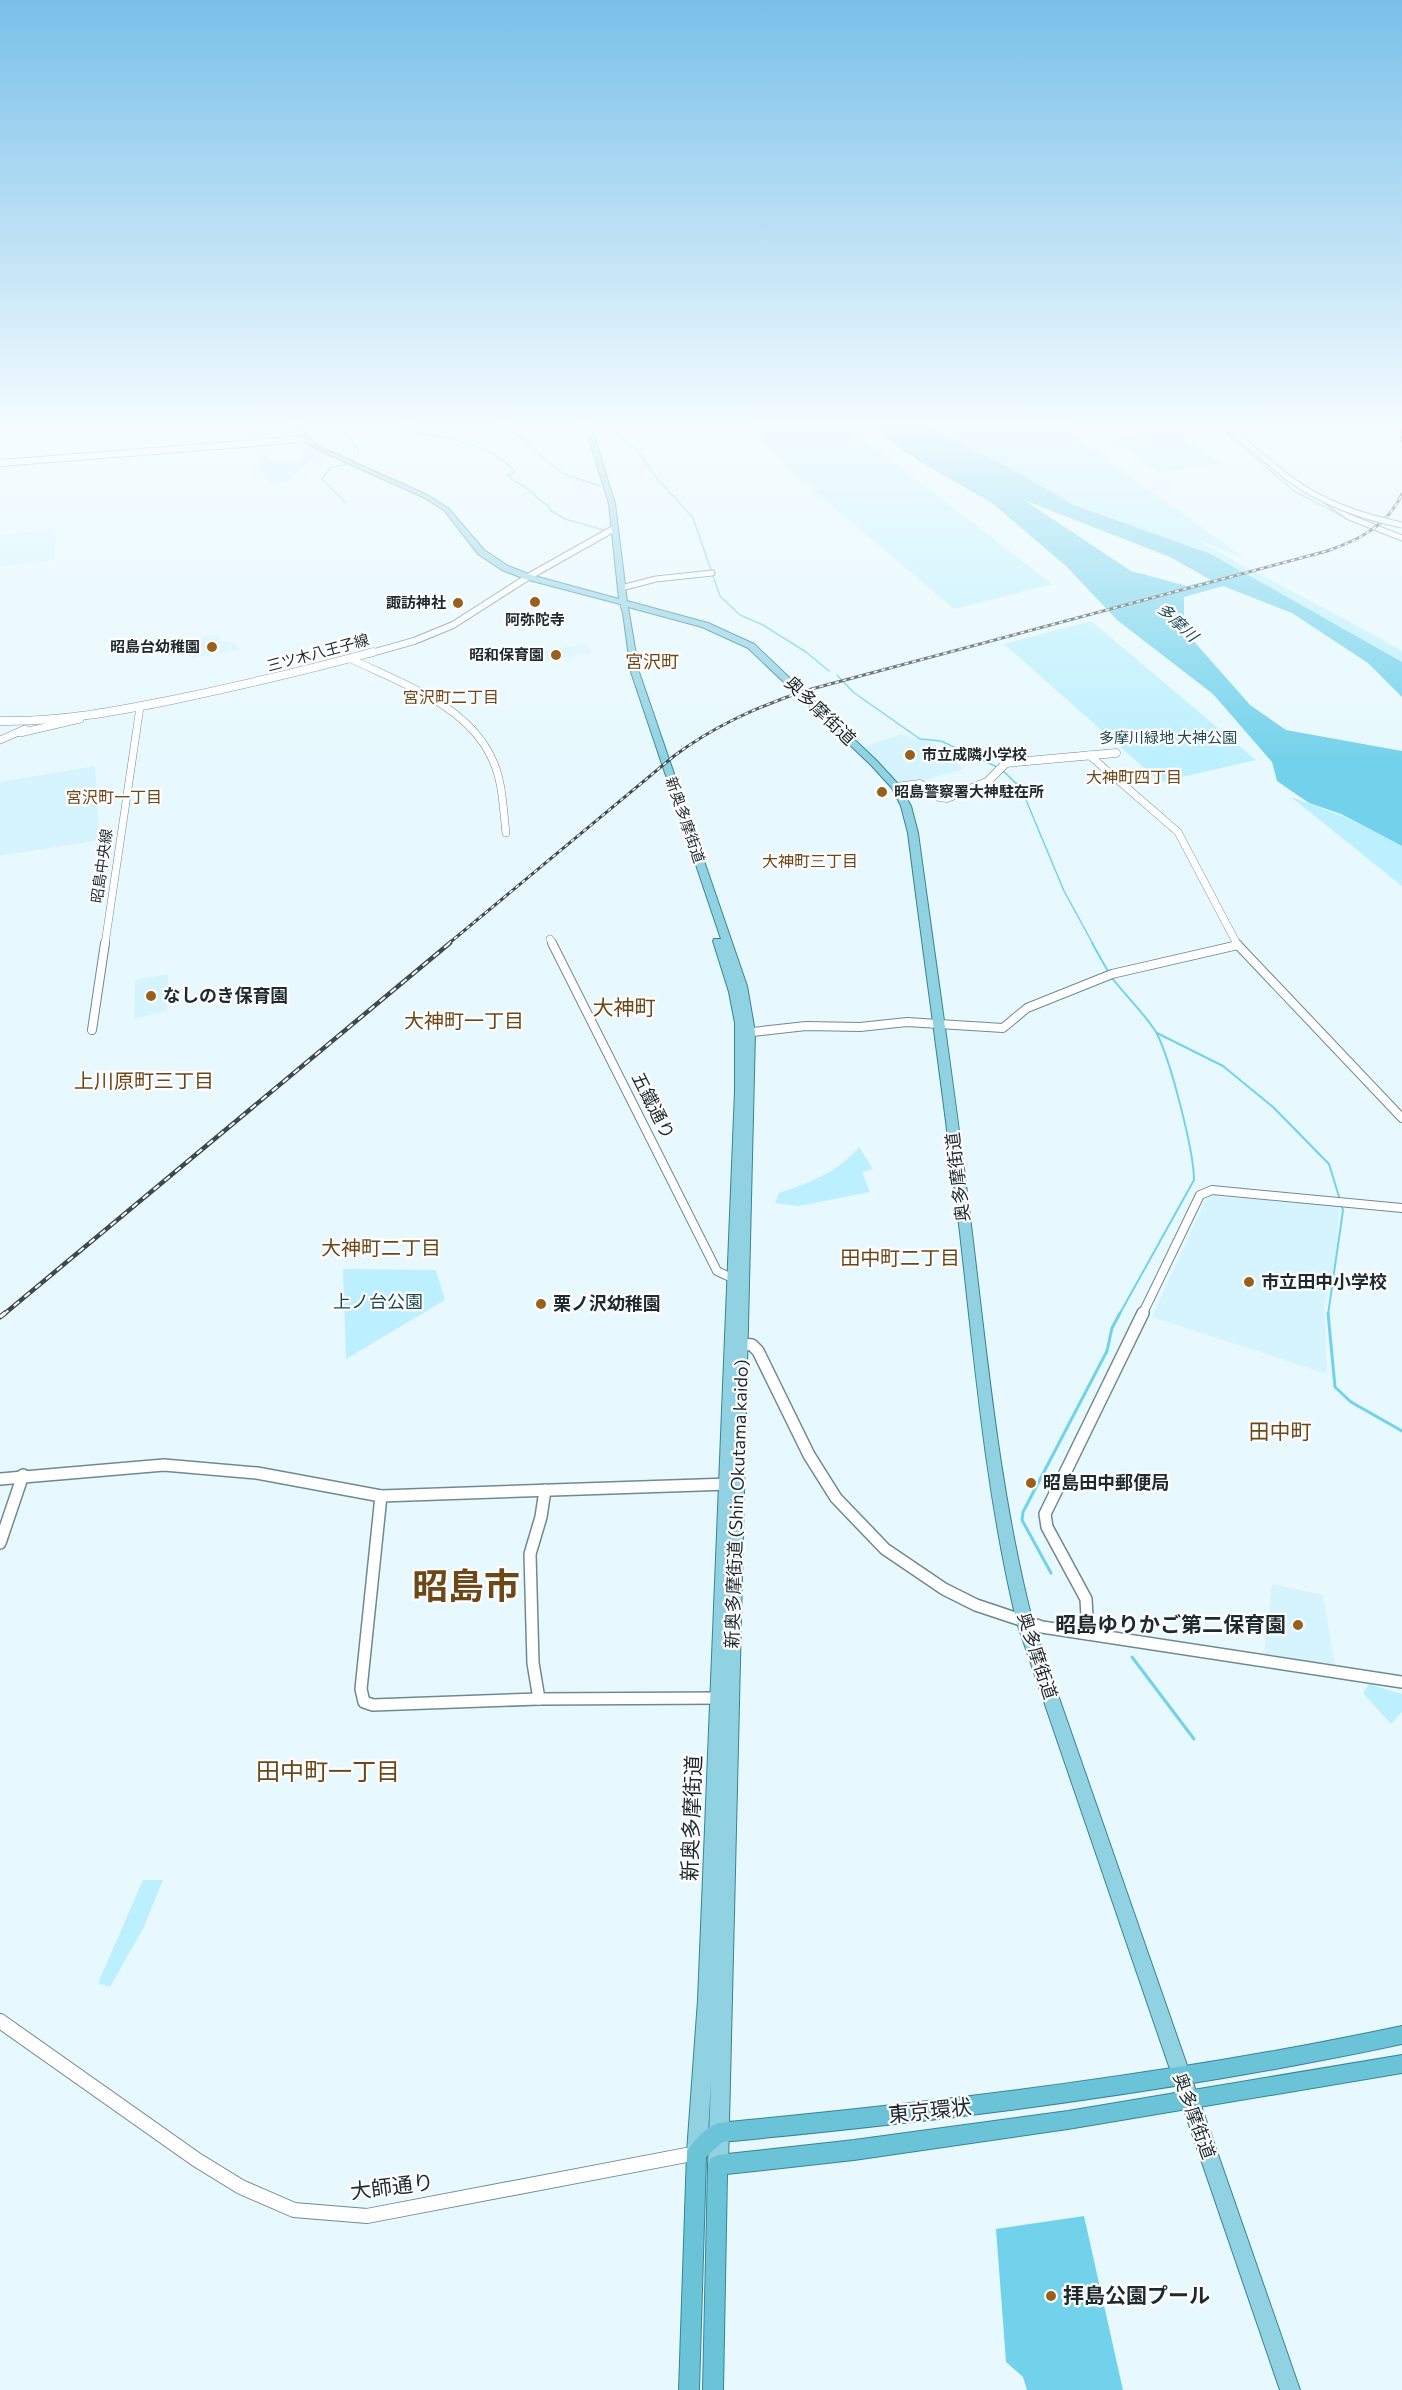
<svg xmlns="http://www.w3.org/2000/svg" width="1402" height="2390" font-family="Commissioner,'Noto Sans JP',sans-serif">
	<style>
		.built { fill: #d5f4fd }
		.green { fill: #bdf0fe }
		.water { fill: #73d2eb; fill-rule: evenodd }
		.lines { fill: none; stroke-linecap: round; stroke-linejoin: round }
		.stream-far2 { stroke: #73d2eb; stroke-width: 1.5 }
		.stream-far1 { stroke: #73d2eb; stroke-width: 2 }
		.stream { stroke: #73d2eb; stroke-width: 3 }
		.tertiary-far4-casing { stroke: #6e8a91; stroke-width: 7 }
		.tertiary-far3-casing { stroke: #6e8a91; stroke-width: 8 }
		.tertiary-far2-casing { stroke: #6e8a91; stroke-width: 10 }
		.tertiary-far1-casing { stroke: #6e8a91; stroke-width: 14 }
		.tertiary-casing { stroke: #6e8a91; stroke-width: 16 }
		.secondary-far1-casing { stroke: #6e8a91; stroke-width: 8 }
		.secondary-casing { stroke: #6e8a91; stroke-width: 9 }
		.primary-casing { stroke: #388496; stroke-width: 2 }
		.trunk-casing { stroke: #388496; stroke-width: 2 }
		.tertiary-far4 { stroke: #fff; stroke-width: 5 }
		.tertiary-far3 { stroke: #fff; stroke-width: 7 }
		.tertiary-far2 { stroke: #fff; stroke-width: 8 }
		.tertiary-far1 { stroke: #fff; stroke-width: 11 }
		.tertiary { stroke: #fff; stroke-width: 14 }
		.secondary-far1 { stroke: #fff; stroke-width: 6 }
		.secondary { stroke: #fff; stroke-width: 8 }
		.primary { fill: #90d2e2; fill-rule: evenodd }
		.trunk { fill: #6bc3d8; fill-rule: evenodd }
		.rail-far2-casing { stroke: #3d494d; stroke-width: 3 }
		.rail-far1-casing { stroke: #3d494d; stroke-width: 4.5 }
		.rail-casing { stroke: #3d494d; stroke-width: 5 }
		.rail-far2 { stroke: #fff; stroke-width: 1.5; stroke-dasharray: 4; stroke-linecap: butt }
		.rail-far1 { stroke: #fff; stroke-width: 2; stroke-dasharray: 7; stroke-linecap: butt }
		.rail { stroke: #fff; stroke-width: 3; stroke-dasharray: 8; stroke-linecap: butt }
		.tertiary-bridge-casing { stroke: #6e8a91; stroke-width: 7; stroke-linecap: butt }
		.tertiary-bridge { stroke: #fff; stroke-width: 5 }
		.poi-dot { fill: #98601a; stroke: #fff; stroke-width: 2 }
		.labels { text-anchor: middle; stroke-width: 4.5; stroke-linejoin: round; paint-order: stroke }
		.far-poi-label { font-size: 15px; font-weight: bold; fill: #1f2a2e; stroke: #fff; text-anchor: end }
		.far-street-label { font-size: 15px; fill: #1f2a2e; stroke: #fff }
		.far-park-label { font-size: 15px; fill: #1d4853; stroke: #fff }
		.far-water-label { font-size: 16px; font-style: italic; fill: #224d58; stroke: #fff }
		.far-neighbourhood-label { font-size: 16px; fill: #6e4719; stroke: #fff }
		.far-quarter-label { font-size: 18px; fill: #6e4719; stroke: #fff }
		.street-label { font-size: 18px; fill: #1f2a2e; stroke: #fff }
		.poi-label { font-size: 18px; font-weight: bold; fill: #1f2a2e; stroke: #fff; text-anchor: start }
		.park-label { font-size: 18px; fill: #1d4853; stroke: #fff }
		.neighbourhood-label { font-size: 20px; fill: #6e4719; stroke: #fff }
		.quarter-label { font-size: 21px; fill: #6e4719; stroke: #fff }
		.near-poi-label { font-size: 21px; font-weight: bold; fill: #1f2a2e; stroke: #fff; text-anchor: end }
		.near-street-label { font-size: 21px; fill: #1f2a2e; stroke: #fff }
		.near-neighbourhood-label { font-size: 24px; fill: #6e4719; stroke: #fff }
		.near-town-label { font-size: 36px; font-weight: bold; fill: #6e4719; stroke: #fff }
	</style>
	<rect width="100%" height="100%" fill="#e7f9fe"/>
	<g class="built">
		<polygon points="54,529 55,560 0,567 0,535"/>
		<polygon points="217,634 221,641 234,643 239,650 192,658 184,640"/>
		<polygon points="586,644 592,652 563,658 538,662 533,652"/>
		<polygon points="901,734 930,742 964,769 923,781 918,779 898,784 863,747"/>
		<polygon points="95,766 100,840 0,856 0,782"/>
		<polygon points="168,974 167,1011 134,1019 135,980"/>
		<polygon points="1210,1196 1339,1206 1336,1260 1324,1304 1327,1374 1152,1317 1206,1199"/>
		<polygon points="1272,1584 1323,1595 1335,1667 1264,1655"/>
	</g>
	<g class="green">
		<polygon points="745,425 846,425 1052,584 954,609 782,463"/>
		<path d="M926,425H1059L1244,558L1195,539C1264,578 1334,612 1402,651V662L1211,554L1074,505L1012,469Z"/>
		<path d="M1172,432C1188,444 1205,452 1222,463L1158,472L1113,440Z"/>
		<polygon points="307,451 314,451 314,456 286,483 271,485 271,481 258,468 263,452 271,452 269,460 300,462"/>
		<polygon points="1091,621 1256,760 1160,782 1004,644"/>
		<polygon points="1291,797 1347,818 1402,846 1402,886"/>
		<path d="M859,1147L873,1169L862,1172L870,1192L799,1206L775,1203L779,1193C811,1182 837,1173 859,1147Z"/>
		<polygon points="343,1269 436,1270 445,1300 346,1359"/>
		<polygon points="1369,1684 1402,1694 1402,1712 1391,1724 1363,1693"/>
		<polygon points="143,1880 163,1880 144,1927 110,1987 98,1983"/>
	</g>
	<g class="water">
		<path d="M867,425H926L1012,469L1074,505L1211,554L1402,662V697L1368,663L1292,613L1223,586L1184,597V630L1250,705L1286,730L1402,751V846L1341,814L1309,803L1277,781L1272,762L1213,694L1117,620L1066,566L992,503L920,462ZM1024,500L1170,557L1211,580L1187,586L1131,571Z"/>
		<polygon points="1084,2216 1123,2390 1027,2390 1023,2377 1006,2362 996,2229"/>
	</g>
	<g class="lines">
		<g class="stream-far2">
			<polyline points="405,425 411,429"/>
			<polyline points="494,425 521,437 536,452"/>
			<polyline points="632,425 619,429 617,434 640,454 654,475 693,518 720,596 740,615 763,625 806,652 829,671"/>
			<polyline points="1217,425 1294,491 1346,518"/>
			<path d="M413,431C445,438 494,444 515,472L507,475C513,481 518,483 525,487C534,492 537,501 549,506L550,510L565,519L604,530"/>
			<polyline points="539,455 564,474 600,486"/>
			<polyline points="329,486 322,479 330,468 347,464 358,456 359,449 345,434 347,425"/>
			<polyline points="331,488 333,490"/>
			<polyline points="335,492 346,503"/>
			<polyline points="837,675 853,692 920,739 941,741 997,767"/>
			<polyline points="1002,770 1021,788 1064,891 1093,944"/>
		</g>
		<g class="stream-far1">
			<polyline points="1092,943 1109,973"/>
			<path d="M1112,978C1126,996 1144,1013 1156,1032C1170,1058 1194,1151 1194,1180L1119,1315"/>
			<polyline points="1157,1033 1223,1066 1273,1107 1329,1164 1340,1200"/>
			<polyline points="1328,1315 1343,1210 1341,1205"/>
		</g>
		<g class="stream">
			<polyline points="1328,1313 1335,1387 1351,1402 1402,1431"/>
			<polyline points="1051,1573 1022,1520 1023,1512 1107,1351 1112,1328 1120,1313"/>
			<polyline points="1132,1657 1194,1739"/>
		</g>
		<defs>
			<g id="tertiary-far4">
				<polyline points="1224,425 1287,477"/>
				<polyline points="1328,502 1349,517 1402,538"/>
				<polyline points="621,588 656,579 712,573"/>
			</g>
			<g id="tertiary-far3">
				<path d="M351,659C401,683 470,706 493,761C503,783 503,809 506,833"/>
				<polyline points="20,733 80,719"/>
				<polyline points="0,740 25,729"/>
				<polyline points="1089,755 1178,832 1237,944"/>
				<polyline points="550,939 553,944"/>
				<polyline points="105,944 140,707"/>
			</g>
			<g id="tertiary-far2">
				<polyline points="552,943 717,1271 734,1279"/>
				<polyline points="1236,943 1402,1118"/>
				<polyline points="92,1030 105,943"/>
				<polyline points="743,1033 806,1026 860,1027 907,1022 1003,1028 1027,1008 1112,974 1238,945"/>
				<polyline points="1142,1315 1200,1195 1212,1190 1402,1208"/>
			</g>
			<g id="tertiary-far1">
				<polyline points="742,1344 752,1345 758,1351 809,1455 836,1498 885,1549 944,1589 976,1605 1042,1627 1402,1682"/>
				<polyline points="0,1479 164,1465 257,1473 381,1496 729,1484"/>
				<polyline points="381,1496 361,1689 364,1702 373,1705 539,1699 722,1698"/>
				<polyline points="0,1543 23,1475"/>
				<polyline points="1088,1634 1086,1599 1047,1527 1045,1514 1143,1313"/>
				<polyline points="539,1699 533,1663 530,1554 541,1517 545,1490"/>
			</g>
			<polyline id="tertiary" points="0,2021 197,2160 241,2187 294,2210 367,2216 697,2153"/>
			<g id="secondary-far1">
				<polyline points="0,463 306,439"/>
				<polyline points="368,654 414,641 453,625 528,577 615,528"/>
			</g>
			<g id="secondary">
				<path d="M0,721C61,722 118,711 177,699C243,685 308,670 373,652"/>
				<polyline points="896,787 920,784 939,797 947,798 987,782 1006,763 1116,753"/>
			</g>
			<path id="primary" d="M289,425H296L316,445L427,495L448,508L484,550L508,566L531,575L619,599L609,504L585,425H591L615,504L627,601L708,623L754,644L877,761L899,785L911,806L918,833C936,966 956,1100 972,1233C988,1364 1000,1495 1033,1623L1300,2390H1280L1017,1623C986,1495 975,1364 960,1233C944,1100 925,966 908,833L901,806L892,788L871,765L748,648L702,627L628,607L639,672L747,986L755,1032L728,2165L725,2172L718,2175L711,2172L708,2165L711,2080L707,2152L704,2159L697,2162L690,2159L687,2152L698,2000L735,1091V1023L729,992L713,941L714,939H721L631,672L623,613L620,604L525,579L502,570L478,554L444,510L423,497L312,447Z"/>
			<g id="trunk">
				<path d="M1402,2026V2044C1177,2092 951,2120 722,2142L706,2157L699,2390H679L687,2153C692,2141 706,2128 718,2123C948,2101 1176,2074 1402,2026Z"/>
				<polygon points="1402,2055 1402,2073 1068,2129 854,2160 727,2174 723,2390 703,2390 708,2165 711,2158 718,2155 854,2140 1068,2111"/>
			</g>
		</defs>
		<use href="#tertiary-far4" class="tertiary-far4-casing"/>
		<use href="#tertiary-far3" class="tertiary-far3-casing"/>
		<use href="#tertiary-far2" class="tertiary-far2-casing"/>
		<use href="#tertiary-far1" class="tertiary-far1-casing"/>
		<use href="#tertiary" class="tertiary-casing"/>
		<use href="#secondary-far1" class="secondary-far1-casing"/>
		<use href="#secondary" class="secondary-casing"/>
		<use href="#primary" class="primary-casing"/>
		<use href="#trunk" class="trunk-casing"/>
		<use href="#tertiary-far4" class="tertiary-far4"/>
		<use href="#tertiary-far3" class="tertiary-far3"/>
		<use href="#tertiary-far2" class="tertiary-far2"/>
		<use href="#tertiary-far1" class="tertiary-far1"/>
		<use href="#tertiary" class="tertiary"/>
		<use href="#secondary-far1" class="secondary-far1"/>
		<use href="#secondary" class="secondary"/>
		<use href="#primary" class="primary"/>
		<use href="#trunk" class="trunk"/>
		<defs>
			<g id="rail-far2">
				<polyline points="1401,425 1402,441"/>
				<path d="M448,944L674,756C714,726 757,707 804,691L1327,551C1359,540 1387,526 1402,494"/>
			</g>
			<polyline id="rail-far1" points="3,1315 450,943"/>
			<polyline id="rail" points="0,1317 5,1313"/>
		</defs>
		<use href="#rail-far2" class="rail-far2-casing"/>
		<use href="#rail-far1" class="rail-far1-casing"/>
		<use href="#rail" class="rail-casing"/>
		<use href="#rail-far2" class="rail-far2"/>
		<use href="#rail-far1" class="rail-far1"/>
		<use href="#rail" class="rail"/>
		<defs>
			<path id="tertiary-bridge" d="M1287,477C1322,503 1360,516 1402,525"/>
		</defs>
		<use href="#tertiary-bridge" class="tertiary-bridge-casing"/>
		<use href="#tertiary-bridge" class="tertiary-bridge"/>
	</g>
	<linearGradient id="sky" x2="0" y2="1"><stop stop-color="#79c0e9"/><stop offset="0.56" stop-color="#f4fcff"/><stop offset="1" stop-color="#f4fcff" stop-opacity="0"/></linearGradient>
	<rect width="1402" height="760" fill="url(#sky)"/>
	<g class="poi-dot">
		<circle cx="535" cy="602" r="6"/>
		<circle cx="458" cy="603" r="6"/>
		<circle cx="212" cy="647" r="6"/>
		<circle cx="556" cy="655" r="6"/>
		<circle cx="910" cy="755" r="6"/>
		<circle cx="882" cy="792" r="6"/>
		<circle cx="151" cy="996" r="6"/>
		<circle cx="1249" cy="1282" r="6"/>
		<circle cx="541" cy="1304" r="6"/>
		<circle cx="1031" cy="1483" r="6"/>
		<circle cx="1298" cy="1625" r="6"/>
		<circle cx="1051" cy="2296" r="6"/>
	</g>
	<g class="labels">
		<g class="far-poi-label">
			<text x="446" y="608">諏訪神社</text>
			<text x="535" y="625" text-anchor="middle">阿弥陀寺</text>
			<text x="200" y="652">昭島台幼稚園</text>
			<text x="544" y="660">昭和保育園</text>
			<text x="922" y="760" text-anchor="start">市立成隣小学校</text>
			<text x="894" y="797" text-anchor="start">昭島警察署大神駐在所</text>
		</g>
		<g class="far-street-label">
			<text transform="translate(318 653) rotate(-15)" y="5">三ツ木八王子線</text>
			<text transform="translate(685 820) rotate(71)" y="5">新奥多摩街道</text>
			<text transform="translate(102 866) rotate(-82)" y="5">昭島中央線</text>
		</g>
		<g class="far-park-label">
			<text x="1168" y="743">多摩川緑地 大神公園</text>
		</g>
		<g class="far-water-label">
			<text transform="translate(1178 622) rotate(43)" y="6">多摩川</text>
		</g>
		<g class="far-neighbourhood-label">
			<text x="451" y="703">宮沢町二丁目</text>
			<text x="1134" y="783">大神町四丁目</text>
			<text x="114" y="803">宮沢町一丁目</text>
			<text x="810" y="867">大神町三丁目</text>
		</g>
		<g class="far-quarter-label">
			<text x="652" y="668">宮沢町</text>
		</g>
		<g class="street-label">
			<text transform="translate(820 711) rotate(44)" y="6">奥多摩街道</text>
			<text transform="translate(653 1106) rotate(63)" y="6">五鐵通り</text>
			<text transform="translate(958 1177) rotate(-97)" y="6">奥多摩街道</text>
			<text transform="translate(737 1504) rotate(-88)" y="6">新奥多摩街道 (Shin Okutama kaido)</text>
			<text transform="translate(1037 1656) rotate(72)" y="6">奥多摩街道</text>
			<text transform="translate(1194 2116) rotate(70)" y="6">奥多摩街道</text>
		</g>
		<g class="poi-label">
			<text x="163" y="1002">なしのき保育園</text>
			<text x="1261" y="1288">市立田中小学校</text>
			<text x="553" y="1310">栗ノ沢幼稚園</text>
			<text x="1043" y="1489">昭島田中郵便局</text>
		</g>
		<g class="park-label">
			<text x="378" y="1308">上ノ台公園</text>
		</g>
		<g class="neighbourhood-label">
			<text x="464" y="1028">大神町一丁目</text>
			<text x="144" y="1088">上川原町三丁目</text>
			<text x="381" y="1255">大神町二丁目</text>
			<text x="900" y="1265">田中町二丁目</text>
		</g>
		<g class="quarter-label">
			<text x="624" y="1015">大神町</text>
			<text x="1280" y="1439">田中町</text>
		</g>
		<g class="near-poi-label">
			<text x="1286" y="1632">昭島ゆりかご第二保育園</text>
			<text x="1063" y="2303" text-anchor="start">拝島公園プール</text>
		</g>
		<g class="near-street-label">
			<text transform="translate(692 1818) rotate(-88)" y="7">新奥多摩街道</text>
			<text transform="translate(930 2111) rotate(-6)" y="7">東京環状</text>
			<text transform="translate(392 2187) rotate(-7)" y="7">大師通り</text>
		</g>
		<g class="near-neighbourhood-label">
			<text x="328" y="1780">田中町一丁目</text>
		</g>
		<g class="near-town-label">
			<text x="466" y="1599">昭島市</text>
		</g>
	</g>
</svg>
